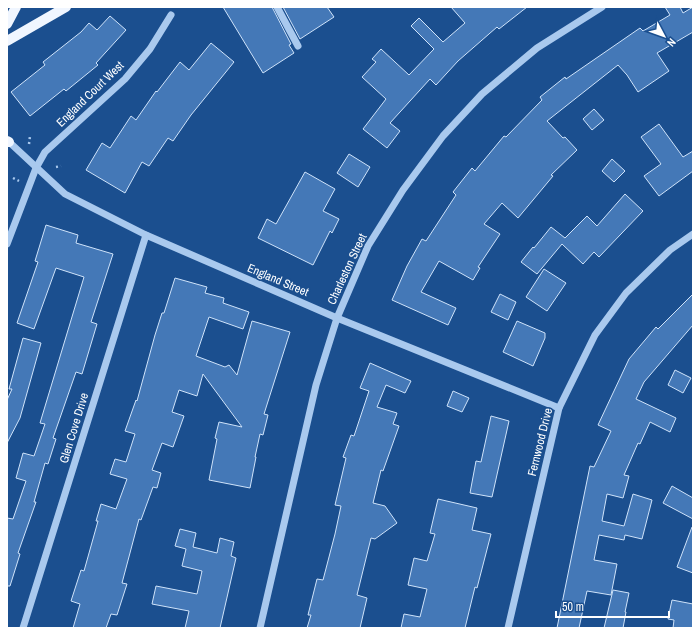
<svg xmlns="http://www.w3.org/2000/svg" width="700" height="635" font-family="'Archivo Narrow',sans-serif">
	<style>
		.building { fill: #4478b7; stroke: #cfe3fa }
		.lines { fill: none; stroke-linecap: round; stroke-linejoin: round }
		.path { stroke: #a9c9ee; stroke-width: 2.5; stroke-dasharray: 2 3; stroke-linecap: butt }
		.minor { stroke: #a9c9ee; stroke-width: 7 }
		.major { stroke: #f0f6ff; stroke-width: 10 }
		.labels { text-anchor: middle; stroke-width: 3.5; stroke-linejoin: round; paint-order: stroke }
		.street-label { font-size: 12px; fill: #fff; stroke: #1b4f8f }
	</style>
	<rect width="100%" height="100%" fill="#1b4f8f"/>
	<g class="building">
		<polygon points="223,7 272,7 291,44 289,45 294,53 263,73"/>
		<polygon points="283,7 327,7 334,17 300,39"/>
		<polygon points="451,7 527,7 499,29 497,27 458,61 436,85 430,79 390,123 400,131 387,148 363,129 386,99 362,77 376,62 372,59 381,49 409,75 434,49 411,26 419,18 443,42 465,23"/>
		<polygon points="665,7 680,7 683,13 693,7 693,32 657,53 669,71 638,92 627,75 618,65 547,121 563,138 565,137 577,150 551,175 553,176 518,218 502,203 484,224 500,234 478,267 480,268 473,280 439,261 421,292 456,308 448,325 392,300 407,266 422,239 426,241 456,195 453,192 472,168 475,171 504,136 506,137 542,100 540,97 565,77 566,79 640,28 643,31 670,15"/>
		<polygon points="110,16 126,30 96,63 98,65 66,91 64,89 30,116 11,92 45,65 43,62 81,32 89,23 97,30"/>
		<polygon points="211,43 234,62 191,115 173,141 168,138 149,166 142,162 125,193 86,170 102,143 110,148 131,116 136,120 156,91 157,92 180,62 189,70"/>
		<polygon points="594,109 604,120 592,130 583,119"/>
		<polygon points="659,124 683,157 693,151 693,171 659,196 644,176 661,164 641,137"/>
		<polygon points="349,154 370,167 358,187 337,173"/>
		<polygon points="612,159 625,171 614,182 602,171"/>
		<polygon points="305,172 335,189 323,211 339,219 332,233 330,231 313,265 258,238 267,219 276,224"/>
		<polygon points="625,194 643,211 599,257 594,252 583,264 562,244 537,274 521,262 533,247 534,248 551,227 565,238 587,216 597,226"/>
		<polygon points="46,225 78,235 76,243 113,254 91,322 97,324 82,374 76,372 53,438 56,439 48,464 45,463 34,502 36,502 18,553 20,554 10,586 7,586 7,518 13,519 26,481 16,478 23,453 34,456 45,424 40,423 84,277 56,268 34,329 17,323 38,262 35,261"/>
		<polygon points="544,269 566,283 547,311 526,297"/>
		<polygon points="175,278 207,287 205,293 224,298 223,303 249,312 243,329 209,317 196,356 225,367 229,365 237,375 252,321 290,332 264,414 268,415 263,435 260,434 255,457 256,457 250,488 209,480 217,439 215,438 219,422 242,427 203,374 197,396 179,390 172,412 184,416 173,447 162,443 152,470 161,473 157,488 153,487 141,520 139,519 122,583 127,584 117,615 111,614 106,628 73,628 80,604 71,601 81,570 84,571 98,521 96,521 101,504 116,509 127,479 110,474 115,459 126,462 135,434 125,431 136,400 137,401 155,335 162,313 164,313"/>
		<polygon points="500,294 516,302 508,320 491,312"/>
		<polygon points="693,294 693,325 644,382 636,399 676,418 670,432 650,422 640,444 638,443 624,475 629,476 623,498 607,494 602,521 624,526 633,494 652,500 642,539 625,535 624,540 599,535 594,560 617,564 611,595 587,591 579,628 557,628 590,466 594,467 611,431 598,425 629,359 656,327 658,329"/>
		<polygon points="517,321 545,333 545,338 533,366 503,352"/>
		<polygon points="23,338 41,343 20,418 7,443 7,400 12,389 9,389"/>
		<polygon points="370,363 411,381 405,393 386,385 377,407 397,413 393,424 399,426 383,471 381,470 373,503 385,506 397,523 375,539 371,538 357,595 367,598 360,628 307,628 311,615 308,615 317,579 323,580 335,534 341,506 335,505 346,458 343,457 351,435 354,436 369,391 360,388"/>
		<polygon points="675,370 691,378 683,393 668,385"/>
		<polygon points="453,391 469,398 462,412 447,406"/>
		<polygon points="491,416 509,421 492,497 470,493 476,461 481,462"/>
		<polygon points="672,486 693,498 693,519 663,503"/>
		<polygon points="438,499 477,508 472,530 491,534 477,588 475,587 465,628 401,628 404,614 420,617 427,589 408,585 414,558 427,561 435,534 430,533"/>
		<polygon points="692,527 693,527 693,573 677,567"/>
		<polygon points="180,529 196,533 193,547 217,553 220,538 234,542 231,556 236,558 220,628 185,628 189,611 152,604 156,586 197,594 202,571 182,566 186,549 175,546"/>
		<polygon points="613,590 629,593 625,612 626,612 623,628 604,628"/>
		<polygon points="672,600 693,604 693,628 673,628 674,620 668,619"/>
	</g>
	<g class="lines">
		<g class="path">
			<polyline points="29,144 30,136"/>
			<polyline points="56,167 61,166"/>
			<polyline points="13,178 19,181"/>
		</g>
		<g class="minor">
			<polyline points="277,7 298,46"/>
			<polyline points="7,140 65,194 146,235 337,318 559,408"/>
			<polyline points="7,244 36,168 45,152 125,79 150,49 171,15"/>
			<polyline points="23,628 146,235"/>
			<polyline points="260,628 316,385 337,318 368,246 403,190 443,136 482,94 537,48 602,7"/>
			<polyline points="508,628 559,408 595,335 626,293 670,250 693,234"/>
		</g>
		<g class="major">
			<polyline points="7,24 16,7"/>
			<polyline points="7,41 66,7"/>
			<polyline points="7,141 9,142"/>
		</g>
	</g>
	<g class="labels">
		<g class="street-label">
			<text transform="translate(90 94) rotate(-44)" y="4">England Court West</text>
			<text transform="translate(347 269) rotate(-65)" y="4">Charleston Street</text>
			<text transform="translate(278 280) rotate(23)" y="4">England Street</text>
			<text transform="translate(74 428) rotate(-73)" y="4">Glen Cove Drive</text>
			<text transform="translate(540 442) rotate(-76)" y="4">Fernwood Drive</text>
		</g>
	</g>
	<rect width="700" height="635" fill="none" stroke="#ffffff" stroke-width="16"/>
	<g transform="translate(664 36) rotate(131)" stroke="#1b4f8f" stroke-width="3" paint-order="stroke">
	<path d="M0-3L7 15L0 10L-7 15Z" fill="#ffffff"/>
	<text y="-6" font-size="11" font-weight="bold" text-anchor="middle" fill="#ffffff">N</text>
	</g>
	<path d="M556 611v6h113v-6" fill="none" stroke="#ffffff" stroke-width="2"/>
	<text x="562" y="611" font-size="12" fill="#ffffff" stroke="#1b4f8f" stroke-width="3" paint-order="stroke">50 m</text>
</svg>
